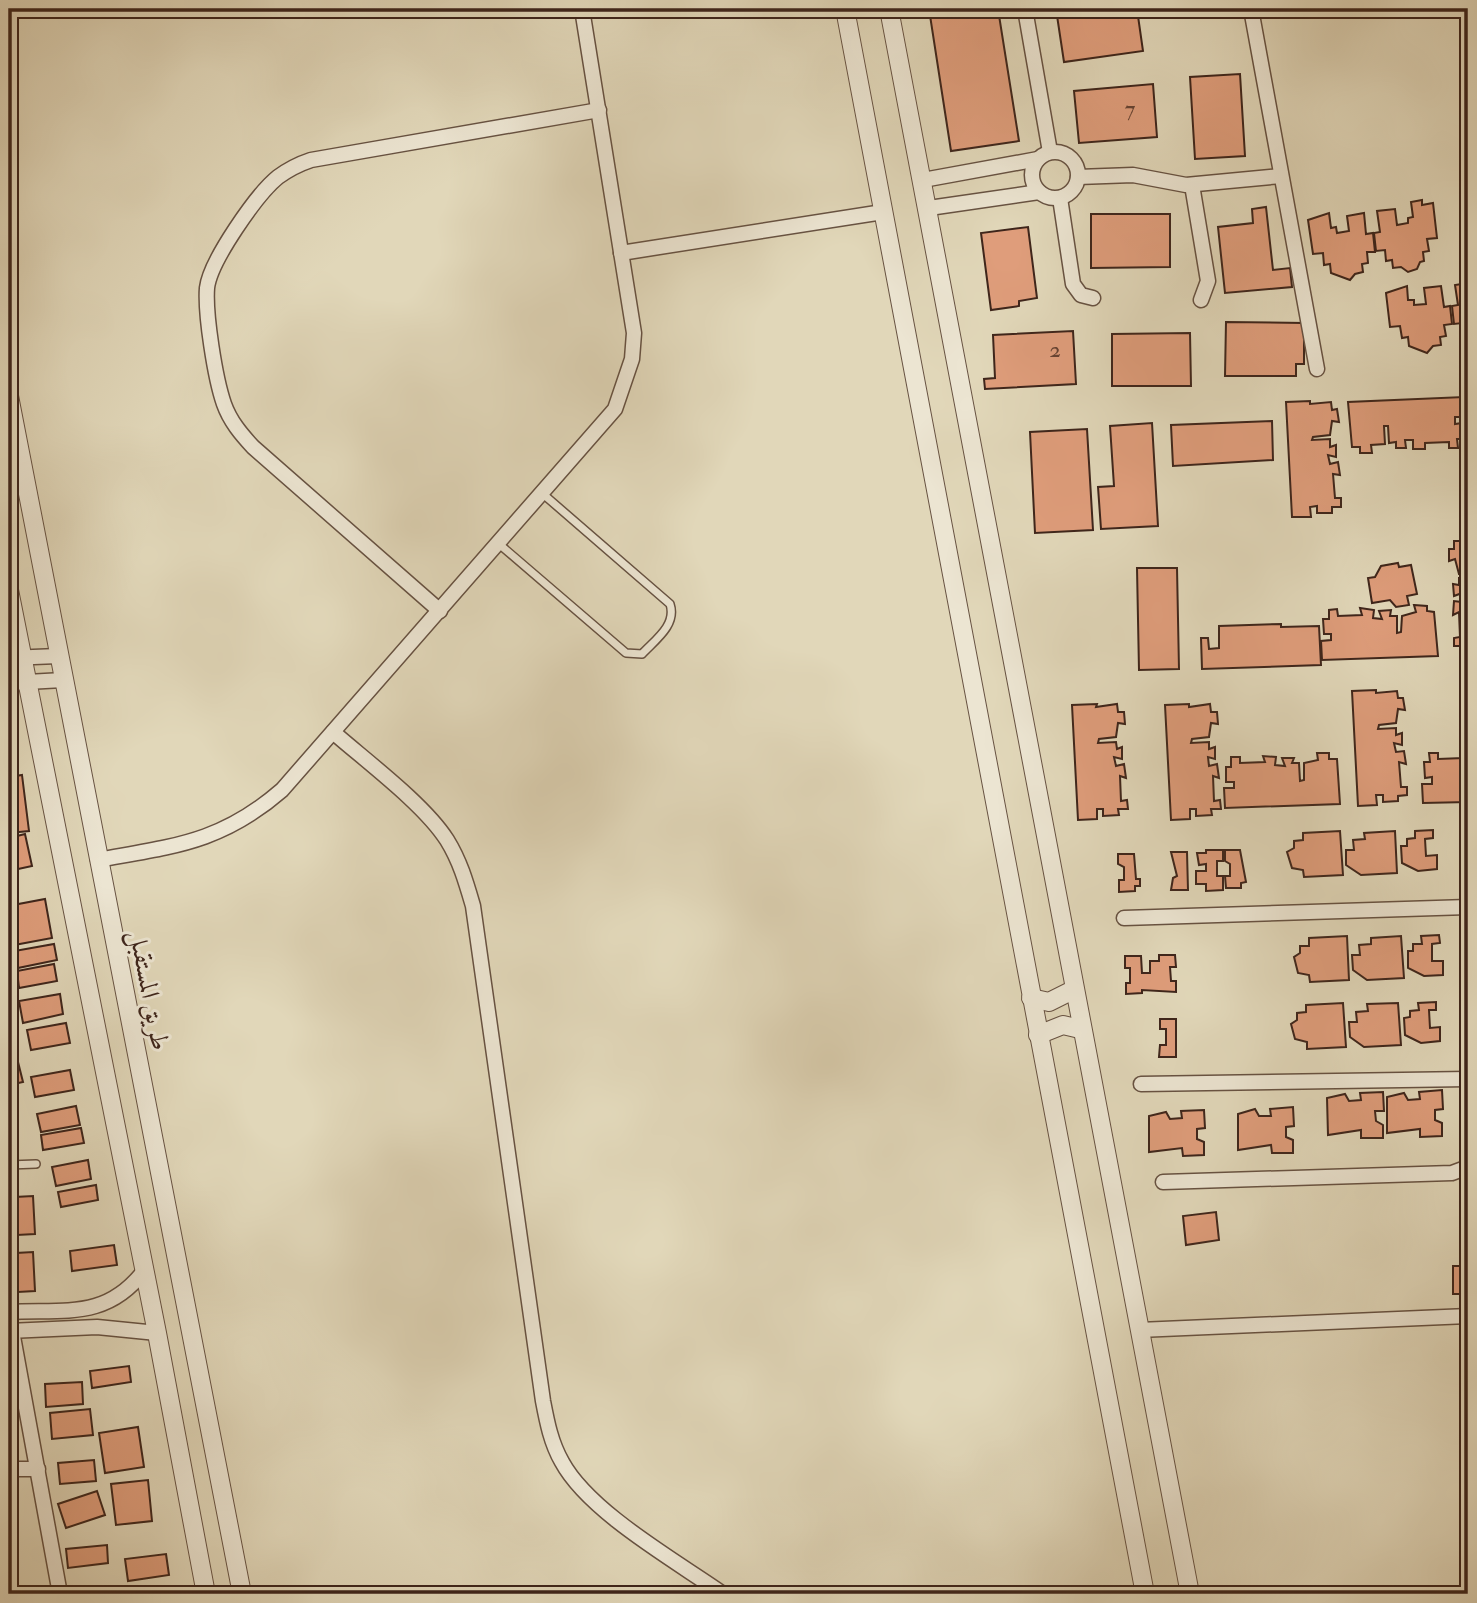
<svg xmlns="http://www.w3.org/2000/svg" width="1477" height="1603" font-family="'IM FELL Double Pica',Amiri,serif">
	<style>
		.building { fill: #df9d7b; stroke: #3e251b; stroke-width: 2 }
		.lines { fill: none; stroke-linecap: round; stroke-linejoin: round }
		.service-casing { stroke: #675242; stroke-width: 10 }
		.minor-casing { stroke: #675242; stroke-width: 17 }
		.tertiary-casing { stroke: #675242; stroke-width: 20 }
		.service { stroke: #ece5d2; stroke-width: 7 }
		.minor { stroke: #ece5d2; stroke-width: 14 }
		.tertiary { stroke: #ece5d2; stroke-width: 18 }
		.labels { text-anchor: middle; stroke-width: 6; stroke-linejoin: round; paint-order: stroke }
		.number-label { font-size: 23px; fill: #664333 }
		.street-label { font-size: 26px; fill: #3e251b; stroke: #ece5d2 }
	</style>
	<rect width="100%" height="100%" fill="#e1d7b9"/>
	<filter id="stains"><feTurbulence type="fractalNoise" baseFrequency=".00286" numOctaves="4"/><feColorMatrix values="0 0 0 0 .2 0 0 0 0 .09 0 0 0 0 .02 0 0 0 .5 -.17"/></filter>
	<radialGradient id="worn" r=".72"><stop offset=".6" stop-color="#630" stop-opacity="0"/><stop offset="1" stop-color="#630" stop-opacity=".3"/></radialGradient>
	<g class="building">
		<polygon points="929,9 998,9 1019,141 951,151"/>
		<polygon points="1056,9 1137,9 1143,51 1064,62"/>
		<polygon points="1240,74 1245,156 1195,159 1190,77"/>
		<polygon points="1153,84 1157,137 1079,143 1074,91"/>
		<polygon points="1422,200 1422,205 1433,203 1437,238 1427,239 1429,251 1423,252 1424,261 1420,262 1417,269 1408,272 1401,267 1393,268 1392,260 1386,261 1385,250 1376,251 1374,233 1380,232 1377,211 1395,209 1397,225 1408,223 1408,218 1413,217 1411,202"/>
		<polygon points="1266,207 1273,270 1290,268 1292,287 1225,293 1218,227 1253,223 1252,209"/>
		<polygon points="1329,213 1331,228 1336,227 1337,233 1349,231 1347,216 1364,213 1366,234 1373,233 1375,252 1367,252 1368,263 1362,264 1363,272 1355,274 1350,280 1331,273 1330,264 1324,265 1323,253 1313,254 1308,220"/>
		<polygon points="1091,214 1170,214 1170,267 1091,268"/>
		<polygon points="1028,227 1037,298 1019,301 1019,306 991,310 981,233"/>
		<polygon points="1468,283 1468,334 1464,334 1462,323 1454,324 1452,306 1458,305 1455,285"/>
		<polygon points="1407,286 1408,300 1414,300 1414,305 1426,304 1424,288 1441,286 1444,307 1450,306 1452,324 1444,325 1446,336 1440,337 1441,345 1433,346 1427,353 1409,346 1408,337 1402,338 1400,326 1390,327 1386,293"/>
		<polygon points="1226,322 1304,323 1304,364 1296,364 1296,376 1225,376"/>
		<polygon points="1073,331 1076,384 985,389 984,379 995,378 993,335"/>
		<polygon points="1190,333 1191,386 1112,386 1112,334"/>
		<polygon points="1464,397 1465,417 1455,417 1455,424 1462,423 1463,439 1457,439 1458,448 1449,448 1449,442 1425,443 1425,449 1413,449 1413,440 1405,440 1406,448 1396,448 1396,442 1389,443 1388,426 1384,426 1385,444 1371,445 1372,453 1360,453 1360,447 1352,447 1348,402"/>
		<polygon points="1310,401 1310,404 1331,402 1332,410 1337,409 1339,422 1332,421 1330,435 1313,437 1312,440 1330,439 1330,447 1336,445 1336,457 1328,455 1330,464 1338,462 1340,475 1333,474 1335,498 1341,498 1341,507 1332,507 1332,513 1317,513 1317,506 1310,507 1311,517 1292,517 1286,402"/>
		<polygon points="1272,421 1273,460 1173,466 1171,425"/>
		<polygon points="1152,423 1158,526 1101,529 1098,487 1114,486 1110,426"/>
		<polygon points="1087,429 1093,530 1035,533 1030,432"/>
		<polygon points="1454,541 1468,541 1468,574 1459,574 1455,559 1449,561 1449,549 1454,549"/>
		<polygon points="1398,563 1399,567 1411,565 1417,594 1407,596 1409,605 1396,607 1390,600 1372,603 1368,578 1375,577 1381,566"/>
		<polygon points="1137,568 1177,568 1179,669 1139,670"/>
		<polygon points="1459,578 1468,578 1468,651 1464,651 1464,646 1454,646 1454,638 1460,637 1459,612 1453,615 1454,601 1462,602 1462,593 1454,596 1453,584 1459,585"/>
		<polygon points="1414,605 1427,606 1427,611 1434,612 1438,656 1322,660 1321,641 1331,640 1331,634 1324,634 1323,619 1329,619 1329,610 1337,609 1338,616 1362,615 1360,608 1374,610 1373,618 1382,619 1379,611 1391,610 1390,616 1397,616 1397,633 1401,632 1402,616 1416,612"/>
		<polygon points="1281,624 1281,627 1319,626 1321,665 1202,669 1201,638 1208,638 1209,649 1219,648 1219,626"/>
		<polygon points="1376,690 1376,693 1397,691 1398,698 1403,698 1405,710 1398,709 1396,723 1379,725 1378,729 1396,728 1396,735 1402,733 1402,745 1394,743 1396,752 1404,751 1406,764 1399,762 1401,787 1407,787 1407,795 1398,796 1398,801 1383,802 1383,795 1376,795 1377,805 1358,806 1352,691"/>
		<polygon points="1097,704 1096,707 1117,704 1118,712 1124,712 1125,724 1118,723 1116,737 1099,739 1098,743 1116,742 1117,749 1122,747 1122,759 1114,757 1116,766 1124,764 1126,778 1120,776 1121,801 1127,800 1128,809 1118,809 1119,815 1103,816 1103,809 1097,809 1097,819 1078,820 1072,705"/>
		<polygon points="1189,704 1189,707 1210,704 1211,712 1217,712 1218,724 1211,723 1209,737 1192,739 1191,743 1209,742 1209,749 1215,747 1215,759 1208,757 1209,766 1217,764 1219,778 1213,776 1214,801 1220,800 1221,809 1211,809 1212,815 1196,816 1196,809 1190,809 1190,819 1171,820 1165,705"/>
		<polygon points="1461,752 1468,752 1468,802 1423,803 1422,784 1432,784 1432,777 1425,778 1424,762 1430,762 1429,753 1438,753 1438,759 1463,758"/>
		<polygon points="1317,753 1329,753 1329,759 1337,759 1340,804 1225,808 1224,788 1234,788 1234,782 1226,782 1226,767 1231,767 1231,757 1240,757 1240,763 1265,762 1263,756 1276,757 1275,765 1285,766 1282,758 1294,758 1292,763 1299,763 1300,781 1304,780 1304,763 1318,760"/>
		<polygon points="22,775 29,831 9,833 9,777"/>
		<polygon points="1433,830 1433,838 1425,839 1426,856 1437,855 1437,869 1418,871 1402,863 1401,846 1407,846 1407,839 1415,838 1415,831"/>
		<polygon points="1340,831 1343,875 1304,877 1303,870 1292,868 1287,852 1294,848 1294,841 1303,840 1303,833"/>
		<polygon points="1395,831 1397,873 1361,875 1346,865 1346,850 1354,850 1353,840 1365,839 1364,833"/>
		<polygon points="25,834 32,866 9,871 9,838"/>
		<polygon points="1206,850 1223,850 1223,861 1217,861 1217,876 1223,876 1223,890 1206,891 1206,884 1196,884 1196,871 1206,871 1206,864 1199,865 1197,853 1206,853"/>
		<polygon points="1225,850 1240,850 1246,882 1241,883 1241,888 1226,888 1225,876 1230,876 1230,864 1225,861"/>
		<polygon points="1171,852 1187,852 1188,890 1171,890 1173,878 1177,876"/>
		<polygon points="1118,854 1134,854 1136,879 1140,879 1140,886 1135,886 1135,891 1119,892 1119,880 1124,880 1124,867 1118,864"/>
		<polygon points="12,895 13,905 45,899 52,938 9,946 9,896"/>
		<polygon points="1439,935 1440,943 1432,944 1432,961 1443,961 1443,975 1424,976 1408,968 1408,951 1413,951 1413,944 1422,944 1421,936"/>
		<polygon points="1347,936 1349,980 1310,982 1309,975 1298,973 1294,957 1300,953 1300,946 1309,946 1309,938"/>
		<polygon points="1401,936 1404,978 1367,980 1353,970 1352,955 1360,955 1359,945 1371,944 1371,938"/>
		<polygon points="54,944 57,960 13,969 9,952"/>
		<polygon points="1159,955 1175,955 1176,967 1170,967 1171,981 1176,981 1176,992 1142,990 1142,993 1126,994 1126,983 1130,983 1130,968 1125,968 1125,956 1141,956 1142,973 1150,973 1150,961 1159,961"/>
		<polygon points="54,964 57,981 19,988 17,971"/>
		<polygon points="60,994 63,1014 23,1023 19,1001"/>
		<polygon points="1436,1002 1436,1010 1429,1010 1430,1028 1440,1027 1440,1041 1421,1043 1405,1035 1404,1018 1410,1017 1410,1011 1419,1010 1418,1003"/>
		<polygon points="1343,1003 1346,1047 1307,1049 1307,1042 1295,1039 1291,1024 1297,1020 1297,1013 1306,1012 1306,1005"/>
		<polygon points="1398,1003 1401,1045 1364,1047 1350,1037 1349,1022 1357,1022 1356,1012 1368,1011 1367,1004"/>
		<polygon points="1160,1019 1176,1019 1176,1057 1159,1057 1160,1045 1166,1045 1166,1029 1160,1029"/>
		<polygon points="66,1023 70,1043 31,1050 27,1030"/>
		<polygon points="18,1062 23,1082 9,1085 9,1065"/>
		<polygon points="70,1070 74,1090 35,1097 31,1077"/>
		<polygon points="1442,1090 1443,1109 1435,1110 1435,1120 1442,1123 1442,1136 1420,1137 1420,1129 1387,1133 1387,1097 1404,1093 1408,1100 1420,1099 1419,1092"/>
		<polygon points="1383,1092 1384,1111 1375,1111 1376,1121 1383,1125 1383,1138 1361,1138 1361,1130 1328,1135 1327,1098 1345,1094 1349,1101 1361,1100 1360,1093"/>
		<polygon points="76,1106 80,1125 41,1132 37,1114"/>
		<polygon points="1293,1107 1294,1126 1286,1127 1286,1137 1293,1140 1293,1153 1272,1153 1271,1145 1238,1150 1238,1114 1255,1109 1259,1116 1271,1116 1270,1109"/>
		<polygon points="1204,1110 1205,1128 1197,1129 1197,1139 1204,1142 1204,1155 1183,1156 1182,1148 1149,1152 1149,1116 1166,1112 1170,1119 1182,1118 1181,1111"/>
		<polygon points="81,1128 84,1143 43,1150 41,1135"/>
		<polygon points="88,1160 91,1179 56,1186 52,1167"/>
		<polygon points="96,1185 98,1200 61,1207 58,1192"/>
		<polygon points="33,1196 35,1234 17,1235 15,1197"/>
		<polygon points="1216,1212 1219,1240 1186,1245 1183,1216"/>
		<polygon points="114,1245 117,1265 72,1271 70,1251"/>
		<polygon points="33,1252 35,1291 18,1292 16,1253"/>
		<polygon points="1464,1258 1468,1258 1468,1294 1453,1294 1453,1266 1464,1266"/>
		<polygon points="129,1366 131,1382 92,1388 90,1371"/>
		<polygon points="82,1382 83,1404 46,1407 45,1384"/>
		<polygon points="90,1409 93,1435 52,1439 50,1413"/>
		<polygon points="138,1427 144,1467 105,1473 99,1433"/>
		<polygon points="94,1460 96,1481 60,1484 58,1463"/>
		<polygon points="148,1480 152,1521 116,1525 111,1484"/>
		<polygon points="97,1491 105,1515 66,1528 58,1504"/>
		<polygon points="107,1545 108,1563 68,1568 66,1549"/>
		<polygon points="166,1554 169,1575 128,1581 125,1559"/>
		<polygon points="170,1588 171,1594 131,1594 131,1593"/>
	</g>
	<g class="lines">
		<defs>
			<g id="service">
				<path d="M499,544L626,653L642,654C655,640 677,625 670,604L543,494"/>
				<polyline points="9,1165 36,1164"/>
			</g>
			<g id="minor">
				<polyline points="1025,9 1050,152"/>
				<polyline points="1251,9 1317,369"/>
				<circle cx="1055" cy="175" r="23"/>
				<polyline points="1078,177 1133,175 1186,185 1281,176"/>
				<polyline points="923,180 1038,159"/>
				<polyline points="1192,185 1208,281 1201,300"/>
				<polyline points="1060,198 1073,284 1081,295 1093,298"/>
				<polyline points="929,208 1039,192"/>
				<polyline points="621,253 883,212"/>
				<path d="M440,611L253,447C241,434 230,421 224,404C215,378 205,314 207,288C210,261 257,194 278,177C289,169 299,164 311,160L599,110"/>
				<polyline points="9,658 58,656"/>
				<polyline points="9,683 63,680"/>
				<path d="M333,732C366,761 424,804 447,840C460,861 466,882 473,906L543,1401C547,1422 551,1443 562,1462C589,1512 676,1561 723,1594"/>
				<path d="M98,860C174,846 221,843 282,790L615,409L632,359L634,333L582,9"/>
				<polyline points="1124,918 1468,907"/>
				<polyline points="1141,1084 1468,1079"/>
				<polyline points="1163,1182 1452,1173 1468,1167"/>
				<path d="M9,1312C65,1309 106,1320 144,1271"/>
				<polyline points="1139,1330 1468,1316"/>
				<polyline points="9,1331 97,1327 157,1333"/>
				<polyline points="12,1331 60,1594"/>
				<polyline points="9,1469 38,1469"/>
			</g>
			<g id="tertiary">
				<polyline points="845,9 1145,1594"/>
				<polyline points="889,9 1190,1594"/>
				<polyline points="9,396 242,1594"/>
				<polyline points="9,590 157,1333 206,1594"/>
				<polyline points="1031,998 1049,1002 1073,990"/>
				<polyline points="1038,1035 1063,1025 1080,1029"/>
			</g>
		</defs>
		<use href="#service" class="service-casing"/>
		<use href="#minor" class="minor-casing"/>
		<use href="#tertiary" class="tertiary-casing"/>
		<use href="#service" class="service"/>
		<use href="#minor" class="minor"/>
		<use href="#tertiary" class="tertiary"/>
	</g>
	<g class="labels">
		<g class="number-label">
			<text x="1130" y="116">7</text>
			<text x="1055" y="357">2</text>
		</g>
		<g class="street-label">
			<text transform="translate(150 990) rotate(79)" y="9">طريق المستقبل</text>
		</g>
	</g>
	<rect width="1477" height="1603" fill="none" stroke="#e1d7b9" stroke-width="35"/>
	<rect x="10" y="10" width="1456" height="1582" fill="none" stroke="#3e251b" stroke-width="3.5"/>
	<rect x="18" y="18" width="1442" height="1568" fill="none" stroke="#3e251b" stroke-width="2"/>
	<rect width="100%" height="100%" filter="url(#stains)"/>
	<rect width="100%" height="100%" fill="url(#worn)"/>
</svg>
